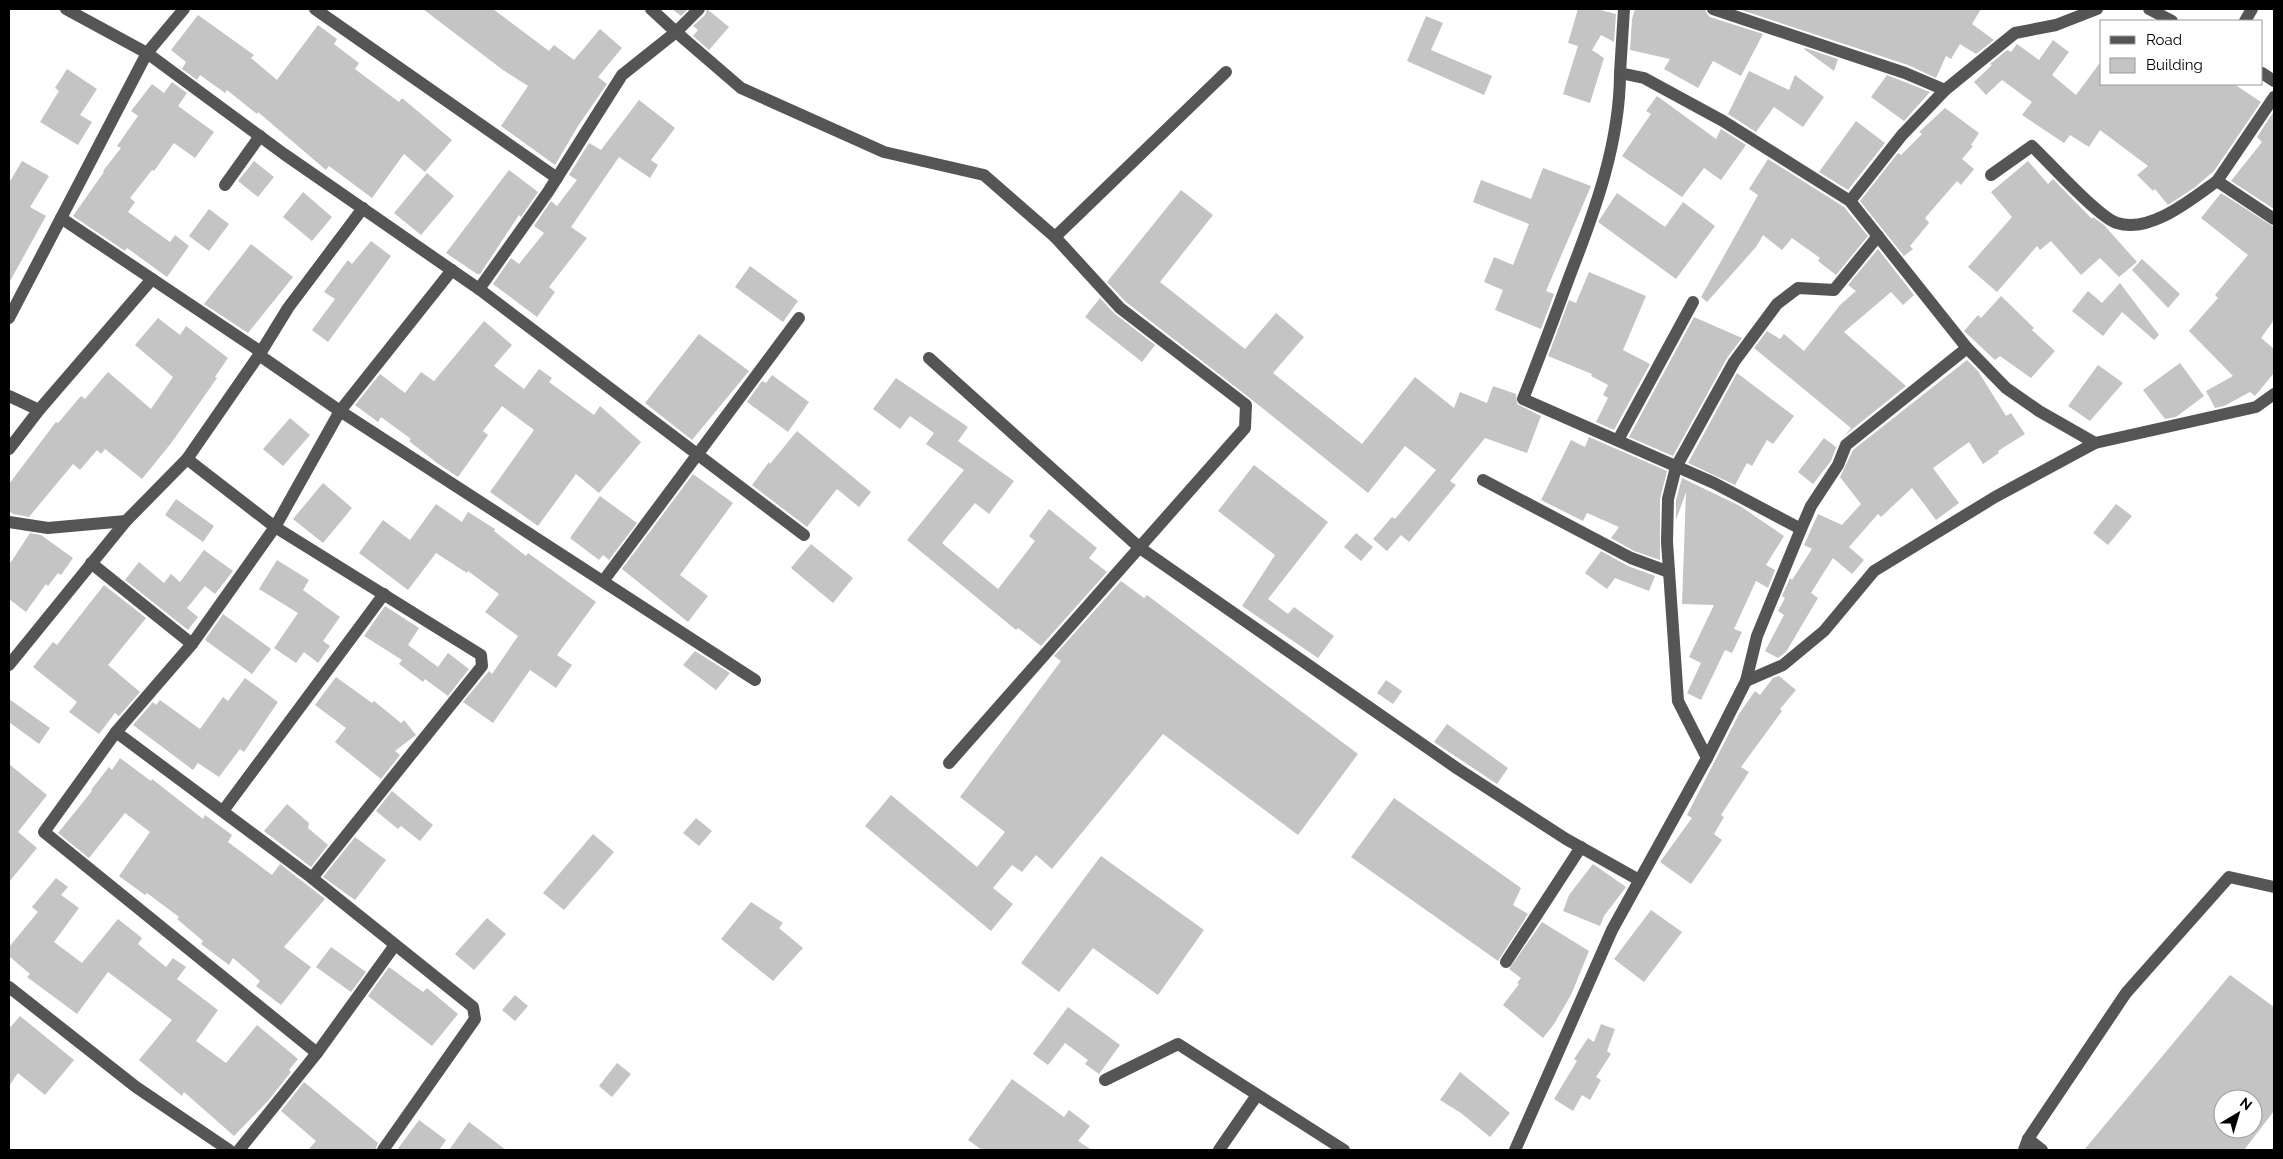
<svg xmlns="http://www.w3.org/2000/svg" width="2283" height="1159" font-family="Raleway,sans-serif">
	<style>
		.building { fill: #c4c4c4; fill-rule: evenodd }
		.lines { fill: none; stroke-linecap: round; stroke-linejoin: round }
		.minor { stroke: #555; stroke-width: 12 }
	</style>
	<rect width="100%" height="100%" fill="#fff"/>
	<g class="building">
		<polygon points="423,9 493,9 549,51 554,45 574,60 600,29 622,48 598,77 607,84 578,126 555,165 501,126 528,86 503,70"/>
		<polygon points="672,9 688,9 681,16"/>
		<polygon points="707,9 729,27 709,50 693,36 698,30 693,26 705,15"/>
		<polygon points="1578,9 1596,9 1616,14 1614,42 1601,35 1592,50 1604,58 1590,103 1563,94 1578,46 1568,43"/>
		<polygon points="1635,9 1705,9 1707,14 1710,17 1763,34 1741,76 1713,61 1698,88 1664,69 1670,59 1630,50 1632,19"/>
		<polygon points="1738,9 1981,9 1972,24 1994,40 1976,54 1960,44 1951,59 1946,56 1936,78 1908,65"/>
		<polygon points="198,15 254,55 251,58 277,80 318,25 337,39 334,44 359,63 355,69 399,102 402,98 452,140 425,172 404,154 372,198 329,166 326,170 258,112 257,114 227,90 225,93 200,75 197,80 182,69 186,62 171,50"/>
		<polygon points="1426,16 1443,23 1431,50 1492,76 1484,95 1407,61"/>
		<polygon points="2053,40 2069,52 2052,75 2076,95 2102,60 2102,84 2234,84 2261,102 2214,171 2194,188 2168,205 2155,189 2153,191 2137,175 2148,166 2100,130 2089,147 2070,135 2064,143 2022,115 2032,102 2002,80 1986,95 1974,82 1992,65 1990,64 2007,50 2011,52 2017,44 2039,60"/>
		<polygon points="1805,48 1838,59 1834,71 1804,49"/>
		<polygon points="67,69 97,89 80,115 92,122 78,145 40,122 59,91 55,88"/>
		<polygon points="1749,71 1789,90 1795,75 1824,97 1803,127 1774,107 1756,132 1728,114"/>
		<polygon points="1887,75 1930,92 1904,121 1871,97"/>
		<polygon points="172,82 187,93 178,106 214,132 195,158 174,143 154,171 152,170 130,198 135,202 128,212 170,242 175,235 189,246 167,277 127,248 125,251 73,216 104,172 103,171 121,148 117,146 138,116 131,111 152,84 164,93"/>
		<polygon points="1657,96 1716,139 1721,129 1746,145 1721,180 1704,168 1682,197 1622,156 1651,114 1646,111"/>
		<polygon points="639,100 675,128 651,160 658,165 650,178 619,157 571,227 587,238 549,287 555,292 537,317 493,284 511,258 519,264 544,233 534,226 551,201 557,206 577,180 569,175 589,143 601,150"/>
		<polygon points="1945,108 1979,133 1971,145 1973,146 1962,159 1974,169 1961,185 1957,181 1925,218 1929,223 1910,246 1913,249 1904,256 1860,201 1898,153 1901,155 1922,134 1919,132"/>
		<polygon points="2274,111 2274,209 2231,181 2262,142 2257,137"/>
		<polygon points="1856,121 1885,143 1848,190 1819,172"/>
		<polygon points="1768,159 1844,207 1868,236 1836,275 1818,261 1820,258 1792,238 1782,250 1763,235 1756,247 1707,302 1701,297 1758,195 1749,189"/>
		<polygon points="22,161 49,176 30,207 46,216 9,283 9,183"/>
		<polygon points="254,161 274,177 258,197 238,181"/>
		<polygon points="2028,161 2048,184 2053,179 2092,219 2093,217 2104,225 2137,262 2119,277 2100,258 2081,275 2051,241 2040,250 2037,246 1997,292 1968,267 2012,217 1991,192"/>
		<polygon points="1543,168 1591,186 1546,291 1554,294 1541,329 1495,310 1503,290 1484,282 1494,257 1513,265 1529,224 1473,202 1481,180 1531,199"/>
		<polygon points="509,170 538,192 521,217 519,215 480,274 477,274 446,253"/>
		<polygon points="427,173 454,196 421,235 394,213"/>
		<polygon points="1181,190 1213,215 1160,282 1245,349 1276,313 1304,337 1273,373 1362,444 1415,377 1454,408 1460,392 1487,403 1493,386 1516,394 1517,404 1541,416 1527,453 1485,438 1450,481 1456,485 1409,542 1401,535 1387,551 1373,539 1392,517 1395,519 1436,470 1405,446 1368,493 1251,399 1126,302 1107,282"/>
		<polygon points="303,192 332,217 312,241 283,217"/>
		<polygon points="1617,193 1665,227 1683,202 1715,226 1676,279 1598,222"/>
		<polygon points="2221,193 2274,227 2274,320 2261,338 2274,349 2274,373 2255,396 2250,392 2224,406 2215,408 2206,391 2233,376 2189,331 2218,298 2215,295 2248,255 2201,218"/>
		<polygon points="209,209 229,224 209,251 189,236"/>
		<polygon points="371,241 391,256 328,342 312,330 335,299 324,292 348,260 352,264"/>
		<polygon points="251,244 293,277 248,333 204,304"/>
		<polygon points="1878,249 1914,295 1903,305 1891,292 1844,332 1906,386 1845,435 1851,428 1754,348 1767,331 1780,339 1784,334 1804,351 1840,305 1856,291 1848,285"/>
		<polygon points="2142,259 2180,294 2168,308 2132,270"/>
		<polygon points="750,266 798,301 783,322 735,287"/>
		<polygon points="1589,272 1646,296 1623,350 1650,364 1614,430 1596,422 1608,398 1603,395 1608,385 1591,376 1592,374 1548,356 1569,300 1576,303"/>
		<polygon points="2120,283 2159,335 2154,340 2122,312 2103,336 2072,311 2088,291 2102,303"/>
		<polygon points="2001,296 2034,328 2032,330 2055,351 2031,378 2000,356 1995,360 1964,331 1978,315 1981,318"/>
		<polygon points="1100,298 1115,314 1155,345 1142,362 1085,317"/>
		<polygon points="1694,317 1742,338 1727,358 1673,456 1629,437"/>
		<polygon points="158,318 180,335 186,326 228,358 215,377 217,378 172,442 142,479 105,449 101,454 97,450 80,470 73,464 29,517 13,514 9,511 9,484 56,422 58,423 81,396 85,399 108,372 151,409 173,377 135,345"/>
		<polygon points="484,321 512,345 494,366 524,389 539,369 552,378 549,382 594,415 600,406 641,442 599,493 576,474 538,526 490,492 534,430 502,406 483,431 488,435 458,477 437,463 409,441 411,439 381,417 378,422 355,405 380,374 405,393 421,372 434,381"/>
		<polygon points="699,334 749,371 692,440 645,403"/>
		<polygon points="1967,360 1978,371 2006,416 2011,413 2025,434 1998,451 1999,453 1983,464 1969,442 1933,468 1959,503 1936,520 1912,488 1881,517 1878,514 1849,547 1864,560 1852,574 1833,558 1811,593 1818,598 1786,652 1778,658 1765,651 1784,615 1778,611 1785,598 1782,596 1790,578 1792,580 1812,549 1804,545 1818,514 1842,525 1861,504 1840,477 1853,450"/>
		<polygon points="2180,363 2204,396 2176,417 2165,419 2143,390"/>
		<polygon points="2098,365 2123,383 2090,421 2068,406"/>
		<polygon points="1737,373 1794,416 1773,444 1767,440 1752,466 1747,463 1735,485 1688,463"/>
		<polygon points="772,375 809,402 788,432 747,402 762,381 766,383"/>
		<polygon points="896,378 968,427 958,441 1014,481 989,514 975,503 942,543 998,589 1035,541 1029,536 1049,509 1097,548 1089,558 1107,572 1041,646 1018,628 1016,630 907,540 964,470 926,444 934,433 910,416 900,429 873,409"/>
		<polygon points="290,418 310,435 283,466 263,449"/>
		<polygon points="797,431 871,492 859,507 837,489 807,527 752,485 769,462 770,464"/>
		<polygon points="1589,437 1667,471 1660,499 1660,560 1634,551 1611,538 1619,527 1587,513 1583,521 1541,500 1571,440 1585,447"/>
		<polygon points="1824,438 1836,447 1837,445 1831,461 1813,484 1798,472"/>
		<polygon points="1254,465 1328,522 1268,599 1288,614 1294,607 1334,636 1318,658 1242,606 1275,555 1218,511"/>
		<polygon points="693,474 733,503 680,575 708,596 688,622 622,569"/>
		<polygon points="1682,478 1740,506 1784,536 1766,565 1775,570 1768,588 1756,581 1734,629 1742,632 1732,653 1725,650 1701,700 1687,693 1701,663 1689,657 1714,605 1682,604 1686,492 1676,520 1676,500"/>
		<polygon points="323,483 352,508 323,543 293,519"/>
		<polygon points="600,496 637,523 609,560 603,555 599,560 570,538"/>
		<polygon points="176,499 214,526 203,542 165,515"/>
		<polygon points="436,504 462,522 468,512 495,529 494,531 526,556 528,553 596,602 557,655 572,665 556,688 530,670 493,723 463,702 489,671 492,674 518,636 485,612 499,594 468,571 467,573 436,553 408,590 359,553 383,520 410,540"/>
		<polygon points="2116,504 2132,516 2108,545 2093,533"/>
		<polygon points="30,533 41,535 73,558 61,575 58,573 48,586 46,584 26,612 9,599 9,565"/>
		<polygon points="1356,533 1373,547 1361,561 1344,547"/>
		<polygon points="811,544 853,578 833,603 791,568"/>
		<polygon points="204,550 233,571 215,594 205,586 187,608 198,617 188,630 125,580 139,562 164,583 171,574 180,582"/>
		<polygon points="1601,551 1628,566 1655,576 1649,591 1615,578 1607,589 1585,573"/>
		<polygon points="277,560 309,580 303,590 340,617 323,641 330,646 318,663 304,652 296,663 274,648 298,613 259,589"/>
		<polygon points="1121,581 1144,598 1147,595 1358,754 1298,835 1163,734 1052,869 1036,855 1022,872 1012,865 993,888 1013,904 991,931 865,826 891,795 977,867 1005,832 960,797 1061,661 1054,656"/>
		<polygon points="104,585 146,618 108,665 140,692 119,716 115,713 99,734 69,712 77,702 33,667 53,642 57,645"/>
		<polygon points="385,606 419,628 408,645 438,667 448,653 469,669 448,696 425,679 423,682 399,664 402,660 364,636"/>
		<polygon points="223,614 271,649 252,674 205,640"/>
		<polygon points="695,651 730,673 716,690 683,665"/>
		<polygon points="1779,676 1796,690 1780,709 1782,711 1741,767 1749,772 1721,815 1724,817 1714,834 1722,840 1691,884 1660,862 1692,818 1687,815 1739,714 1755,691 1760,695 1773,678"/>
		<polygon points="336,677 372,703 374,701 401,723 404,720 416,735 395,751 400,755 381,779 335,742 346,728 315,705"/>
		<polygon points="245,678 278,702 244,752 240,749 219,777 198,763 193,770 133,725 153,702 156,705 160,700 200,729 223,697 228,701"/>
		<polygon points="1386,680 1402,691 1393,704 1377,693"/>
		<polygon points="9,699 50,728 39,744 9,722"/>
		<polygon points="1447,724 1508,768 1497,784 1434,742"/>
		<polygon points="120,758 151,781 152,779 203,819 205,815 232,835 228,842 272,875 280,864 325,899 284,947 311,967 281,1005 256,986 260,981 233,958 229,965 201,944 203,941 177,919 179,917 147,893 145,895 119,876 150,832 125,813 89,858 58,833 92,791 91,790 109,767 112,770"/>
		<polygon points="9,764 47,795 18,832 37,848 9,882"/>
		<polygon points="392,791 433,825 420,841 401,826 398,829 376,811"/>
		<polygon points="1394,798 1521,888 1513,905 1528,914 1498,961 1351,857"/>
		<polygon points="287,804 309,823 308,828 328,845 311,867 264,831"/>
		<polygon points="696,818 712,831 699,846 683,833"/>
		<polygon points="593,834 614,852 564,910 543,893"/>
		<polygon points="355,837 386,860 355,900 323,877"/>
		<polygon points="1101,856 1204,930 1158,995 1093,948 1059,992 1021,963"/>
		<polygon points="1593,864 1626,887 1604,916 1600,926 1563,911 1569,895"/>
		<polygon points="56,878 68,887 61,895 79,908 54,942 82,963 118,919 142,938 138,944 166,967 173,958 186,967 177,979 218,1010 196,1041 226,1063 257,1025 298,1059 289,1070 291,1072 268,1101 234,1136 184,1092 182,1096 139,1060 172,1020 108,972 77,1014 27,977 30,974 9,956 9,947 38,912 32,907"/>
		<polygon points="751,902 783,923 779,928 803,948 773,981 721,939"/>
		<polygon points="1651,910 1682,932 1644,982 1614,959"/>
		<polygon points="487,918 506,934 474,970 455,954"/>
		<polygon points="1542,922 1589,951 1571,995 1554,1024 1543,1038 1503,1005 1519,984 1517,983 1521,978 1509,969"/>
		<polygon points="331,947 366,972 351,992 316,967"/>
		<polygon points="389,967 423,992 427,988 458,1014 432,1046 368,996"/>
		<path d="M2230,975L2274,1007V1111L2244,1150H2084ZM2223,1099H2253V1129H2223Z"/>
		<polygon points="515,995 528,1006 515,1021 502,1010"/>
		<polygon points="1068,1007 1120,1045 1099,1074 1085,1064 1088,1060 1065,1043 1048,1065 1033,1054"/>
		<polygon points="20,1016 74,1060 45,1095 18,1073 9,1086 9,1029"/>
		<polygon points="1601,1024 1615,1029 1607,1051 1611,1054 1596,1077 1601,1080 1590,1100 1582,1095 1573,1111 1554,1099 1577,1061 1574,1059 1588,1038 1594,1042"/>
		<polygon points="617,1063 631,1074 612,1097 599,1086"/>
		<polygon points="1460,1072 1510,1113 1490,1137 1461,1113 1440,1100"/>
		<polygon points="1012,1079 1064,1117 1069,1110 1090,1126 1078,1141 1092,1150 982,1150 968,1140"/>
		<polygon points="304,1082 378,1143 375,1150 308,1150 316,1141 281,1111"/>
		<polygon points="419,1120 446,1140 439,1150 397,1150"/>
		<polygon points="469,1122 506,1150 449,1150"/>
	</g>
	<g class="lines">
		<g class="minor">
			<polyline points="66,9 147,53 284,154 479,289 548,192 622,75 676,32 699,9"/>
			<polyline points="315,9 557,178"/>
			<polyline points="651,9 676,32 741,88 884,152 984,175 1055,237 1120,308 1246,405 1245,428 949,763"/>
			<polyline points="1713,9 1905,73 1945,90"/>
			<polyline points="2149,9 2172,21"/>
			<polyline points="2245,21 2252,9"/>
			<path d="M1620,73C1620,142 1595,211 1570,275C1555,316 1539,358 1523,399L1714,483L1801,529"/>
			<polyline points="2262,73 2274,81"/>
			<path d="M1991,175L2032,146C2049,162 2098,217 2117,223C2150,234 2192,199 2217,181L2274,219"/>
			<polyline points="2217,181 2274,97"/>
			<polyline points="225,185 260,136"/>
			<polyline points="1850,201 1902,135 1945,90 2015,33 2056,25 2097,9"/>
			<polyline points="61,218 261,352"/>
			<polyline points="1055,237 1226,72"/>
			<polyline points="479,289 804,535"/>
			<polyline points="9,318 147,53 184,9"/>
			<polyline points="259,355 340,411 755,680"/>
			<polyline points="929,358 1140,548 1458,769 1566,839 1639,880"/>
			<polyline points="9,396 39,410"/>
			<polyline points="1618,440 1693,302"/>
			<polyline points="2095,443 2256,407 2274,394"/>
			<polyline points="9,449 39,410 152,279"/>
			<polyline points="187,459 275,527 481,655 482,666 312,878"/>
			<polyline points="1483,480 1631,558 1669,572"/>
			<polyline points="9,522 48,528 126,521"/>
			<polyline points="91,563 192,644"/>
			<polyline points="604,580 799,318"/>
			<polyline points="9,665 126,521 187,459 261,352 288,308 363,208"/>
			<polyline points="1746,681 1757,636 1801,529 1811,506 1838,465 1846,445 1967,348"/>
			<polyline points="116,732 312,878 473,1007 475,1019 383,1150"/>
			<polyline points="1707,758 1678,701 1667,542 1668,499 1676,467 1734,362 1777,304 1798,288 1834,290 1878,236"/>
			<polyline points="223,811 384,594"/>
			<polyline points="1506,962 1581,847"/>
			<polyline points="9,987 136,1087 229,1150"/>
			<polyline points="317,1053 44,832 116,732 192,644 275,527 340,411 452,270"/>
			<polyline points="1105,1080 1178,1044 1344,1150"/>
			<polyline points="2028,1139 2042,1150"/>
			<polyline points="239,1150 317,1053 395,945"/>
			<polyline points="1219,1150 1257,1095"/>
			<polyline points="1515,1150 1612,930 1707,758 1746,681 1783,665 1824,631 1874,571 1995,497 2095,443 2039,411 2006,388 1967,348 1850,201 1723,121 1644,78 1620,73 1624,9"/>
			<polyline points="2024,1150 2028,1139 2126,993 2229,877 2274,887"/>
		</g>
	</g>
	<rect width="2283" height="1159" fill="none" stroke="#000000" stroke-width="20"/>
	<rect x="2100" y="20" width="162" height="65" fill="#ffffff" stroke="#999999"/>
	<rect x="2110" y="36" width="25" height="8" fill="#555555" stroke="#999999"/>
	<text x="2146" y="45" font-size="15" fill="#000000">Road</text>
	<rect x="2110" y="58" width="25" height="15" fill="#c4c4c4" stroke="#999999"/>
	<text x="2146" y="70" font-size="15" fill="#000000">Building</text>
	<g transform="translate(2238 1114) rotate(38)"><circle r="24" fill="#ffffff" stroke="#999999"/>
	<path d="M0-4L9 19L0 12L-9 19Z" fill="#000000"/>
	<text y="-8" font-size="14" font-weight="bold" text-anchor="middle" fill="#000000">N</text>
	</g>
</svg>
